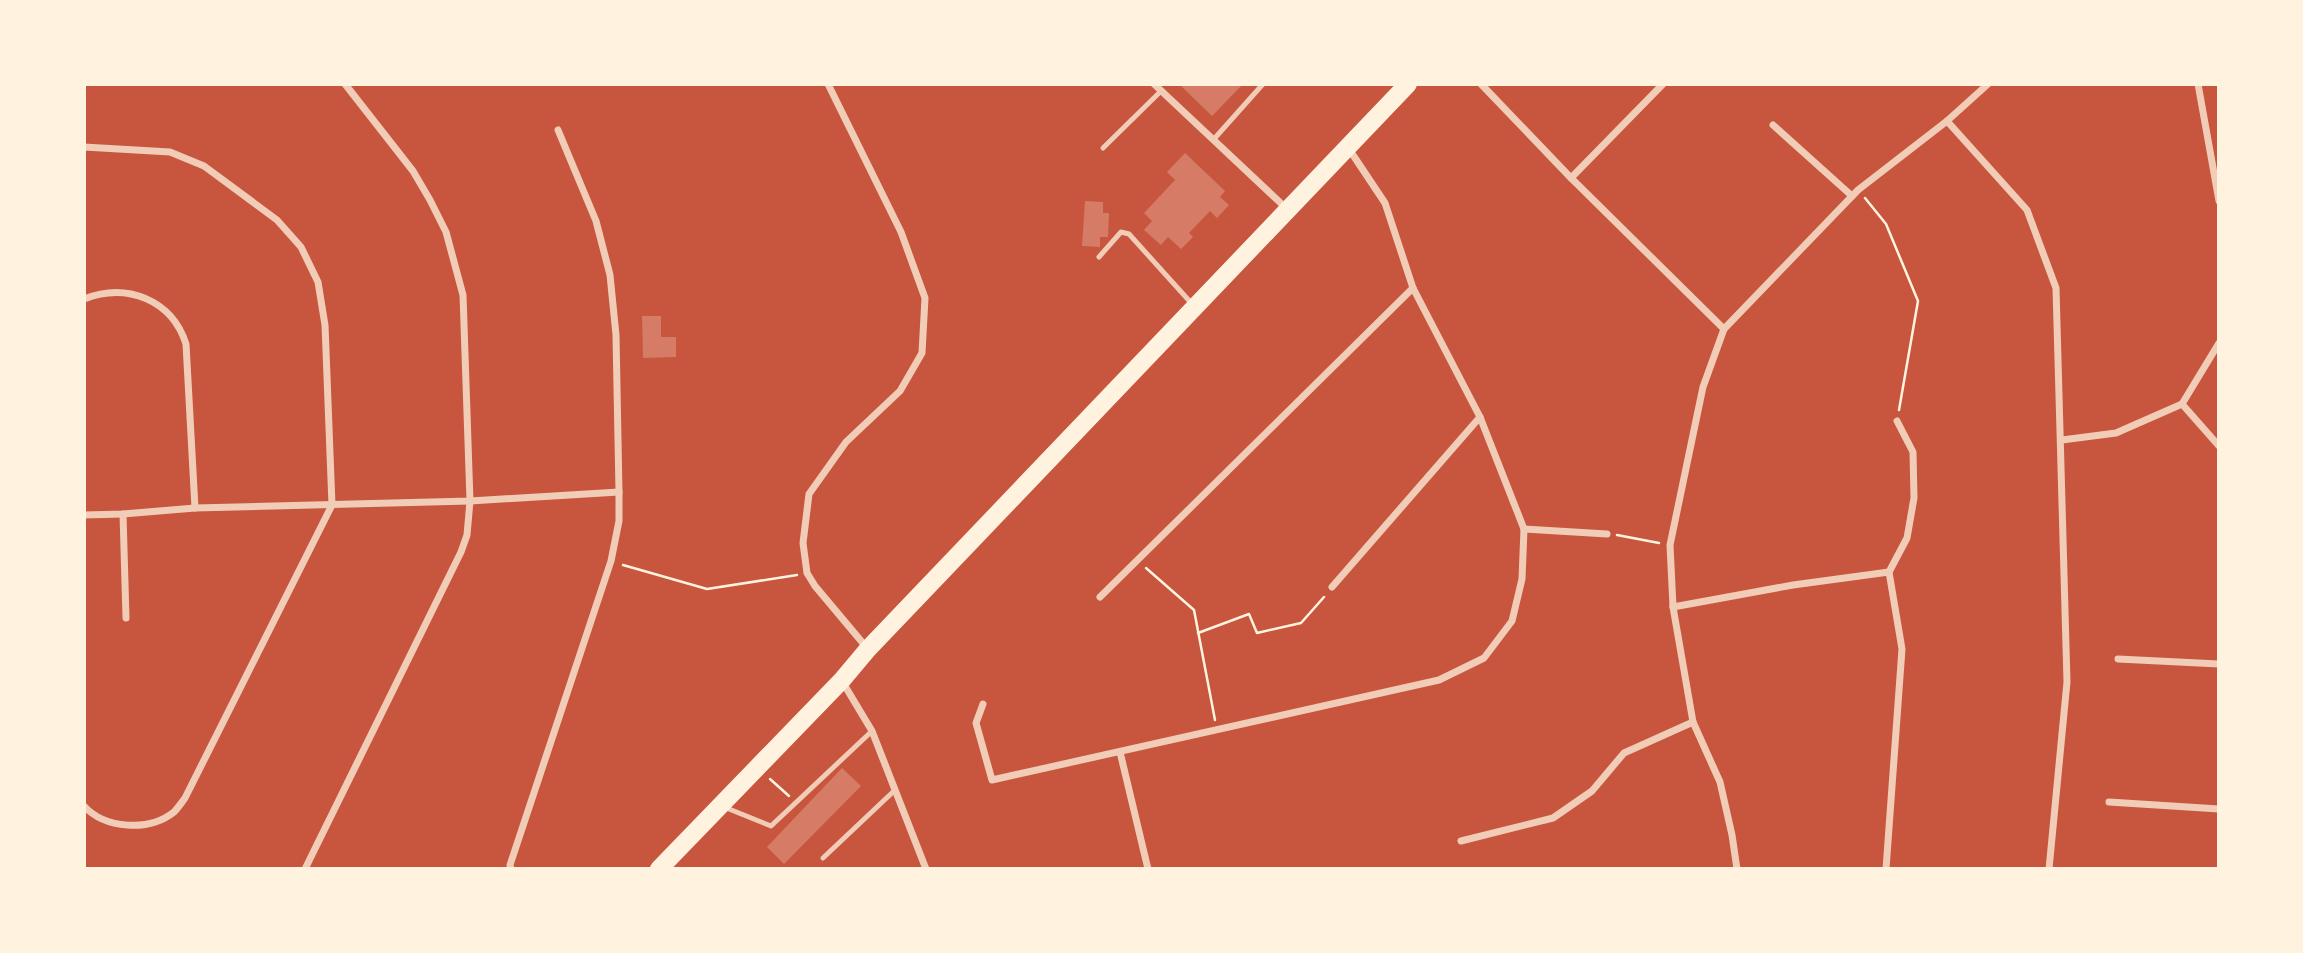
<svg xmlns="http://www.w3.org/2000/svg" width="2303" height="953" font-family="'Fira Sans',sans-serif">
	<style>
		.building { fill: #d67c66 }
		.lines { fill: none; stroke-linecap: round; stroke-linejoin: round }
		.path { stroke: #fff3e0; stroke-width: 2.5 }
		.service { stroke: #f1ccb7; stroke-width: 5 }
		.minor { stroke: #f1ccb7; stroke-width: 7 }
		.primary { stroke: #fff3e0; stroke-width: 18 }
	</style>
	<rect width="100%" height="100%" fill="#c8553d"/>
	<g class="building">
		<polygon points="1179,84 1243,84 1212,116"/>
		<polygon points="1185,153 1225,191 1220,197 1229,205 1217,218 1210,211 1189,233 1193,237 1181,249 1168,237 1161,245 1144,230 1152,221 1144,213 1175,180 1167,172"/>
		<polygon points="1085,201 1103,202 1103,213 1109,213 1108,237 1100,237 1100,247 1082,246"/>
		<polygon points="642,316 661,316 661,337 676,337 676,357 643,358"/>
		<polygon points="842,768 861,786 784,864 767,847"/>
	</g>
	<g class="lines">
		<g class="path">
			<polyline points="1865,198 1886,224 1918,301 1899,410"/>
			<polyline points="1617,535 1659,543"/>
			<polyline points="623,565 707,589 797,575"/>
			<polyline points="1146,568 1194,610 1215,720"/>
			<polyline points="1198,633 1249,614 1257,633 1301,623 1324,597"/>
			<polyline points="770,779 789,796"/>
		</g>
		<g class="service">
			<polyline points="1214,139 1263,84"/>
			<polyline points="1103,148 1161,91"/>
			<polyline points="1099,257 1121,232 1129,234 1193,305"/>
			<polyline points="724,807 771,826 872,731"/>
			<polyline points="823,858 895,790"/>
		</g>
		<g class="minor">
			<polyline points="828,84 901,232 925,298 922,353 900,391 846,442 809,494 803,543 807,573 815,586 867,648"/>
			<polyline points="1154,84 1286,208"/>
			<polyline points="1481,84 1571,178 1724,329"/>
			<polyline points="2198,84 2219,201"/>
			<polyline points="1947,121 2027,210 2056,288 2067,682 2049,869"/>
			<polyline points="1773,125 1852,196"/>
			<path d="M84,147L170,152L204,166L277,220L301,247L318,282L325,325L332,505L185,798C182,802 178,808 174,812C149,832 105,829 84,806"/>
			<polyline points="1571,178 1663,84"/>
			<path d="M84,299C127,282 172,300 186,344L195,508"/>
			<polyline points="2182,404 2219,446"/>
			<polyline points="2062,440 2116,433 2182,404 2219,343"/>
			<polyline points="123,514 126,618"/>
			<polyline points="84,515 123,514 195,508 470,501 619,492"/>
			<polyline points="1524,529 1607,534"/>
			<polyline points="1889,572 1907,538 1914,498 1913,452 1897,421"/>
			<polyline points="1332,587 1480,417"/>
			<polyline points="1100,597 1413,288"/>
			<polyline points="1673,607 1793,585 1889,572 1902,649 1886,869"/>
			<polyline points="2118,659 2219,664"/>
			<polyline points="842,681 872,731 926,869"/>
			<polyline points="983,704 976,723 992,780 1439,680 1484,658 1512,621 1522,579 1524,529 1480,417 1413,288 1385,203 1349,149"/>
			<polyline points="1120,752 1148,869"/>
			<polyline points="2109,802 2219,809"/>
			<polyline points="1461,841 1553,818 1592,791 1624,753 1693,722"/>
			<polyline points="305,869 461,552 467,535 470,501 463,295 446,232 430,200 413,171 345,84"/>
			<polyline points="511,869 510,865 611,561 619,521 619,492 616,335 610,275 596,221 558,130"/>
			<polyline points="1737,869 1732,835 1720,782 1693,722 1673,607 1670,545 1703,387 1724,329 1858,190 1947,121 1988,84"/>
		</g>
		<polyline class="primary" points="659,869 842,680 868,649 1408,84"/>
	</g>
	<rect width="2303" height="953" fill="none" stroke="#fff3e0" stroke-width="172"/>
</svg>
